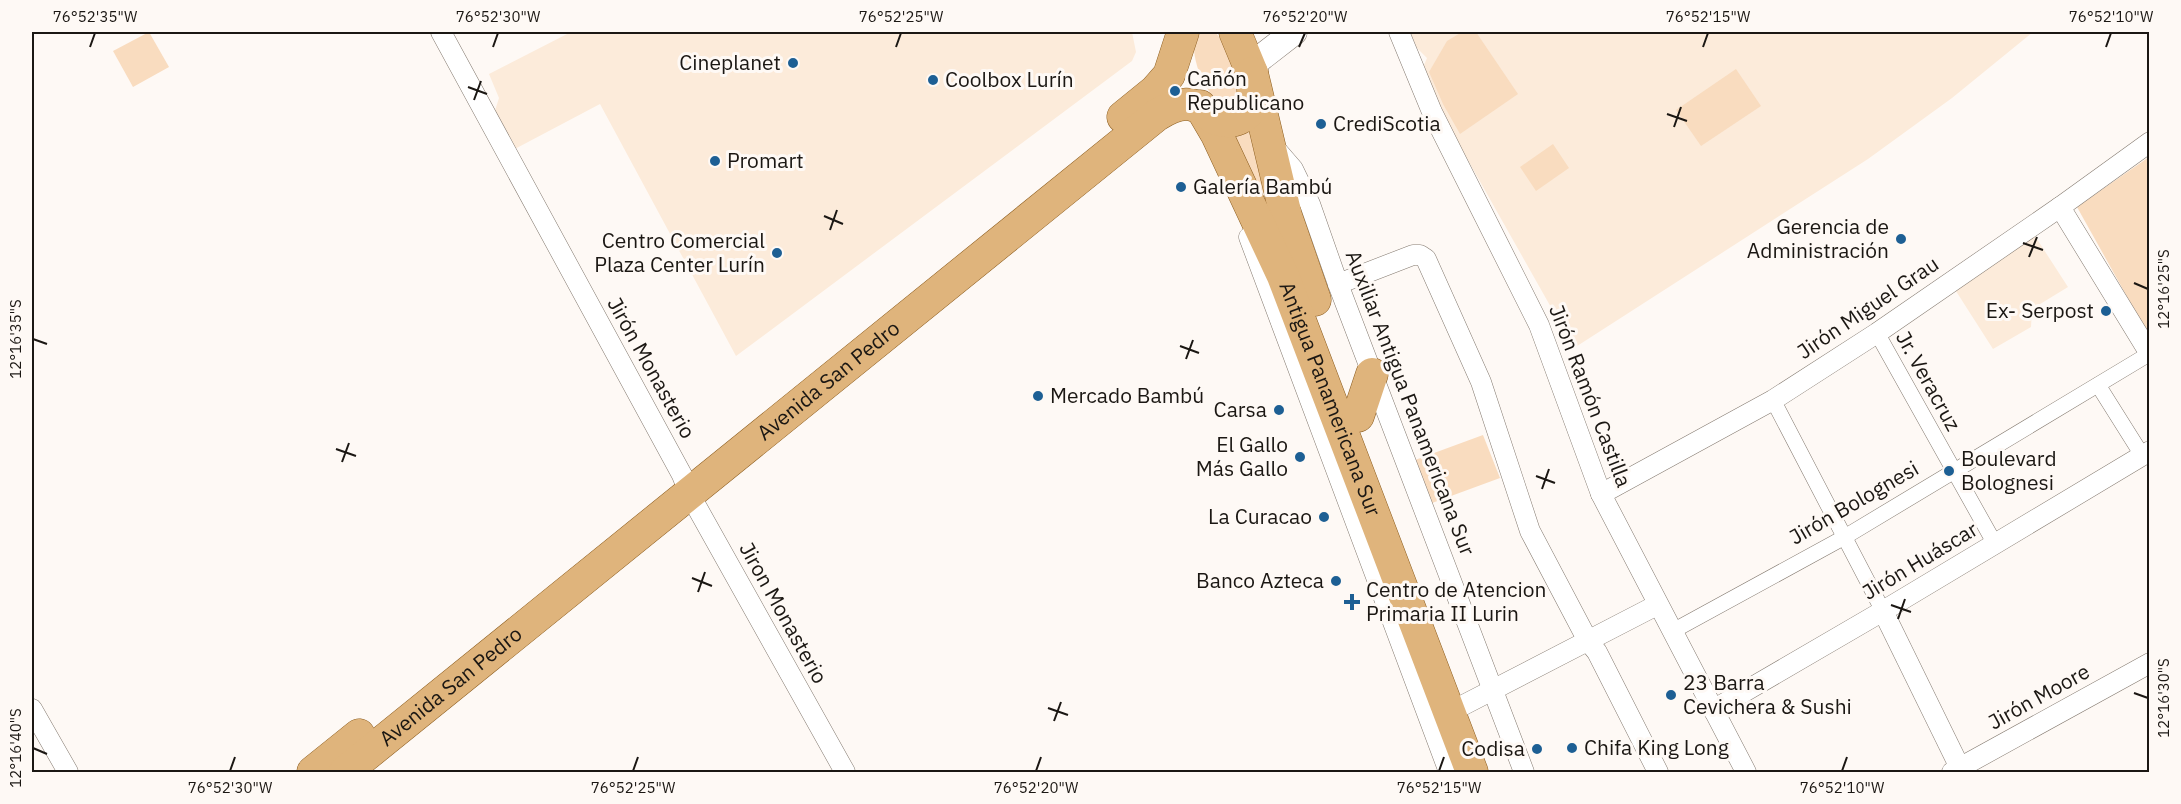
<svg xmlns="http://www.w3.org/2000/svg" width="2181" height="804" font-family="'IBM Plex Sans',sans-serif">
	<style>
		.built { fill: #fcebda }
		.green { fill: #f9dcbf }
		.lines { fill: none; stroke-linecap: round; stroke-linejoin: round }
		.pedestrian-casing { stroke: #847a70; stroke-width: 16 }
		.minor-casing { stroke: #847a70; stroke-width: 21 }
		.tertiary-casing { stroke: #847a70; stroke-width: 27 }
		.primary-casing { stroke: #8c5d1f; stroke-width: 33 }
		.pedestrian { stroke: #fff; stroke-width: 15 }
		.minor { stroke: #fff; stroke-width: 20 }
		.tertiary { stroke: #fff; stroke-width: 26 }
		.primary { stroke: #dfb47c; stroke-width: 32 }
		.ticks { fill: none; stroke: #1b1713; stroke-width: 2 }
		.poi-dot { fill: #1d5f94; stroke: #fef9f5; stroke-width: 2 }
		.labels { text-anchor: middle; stroke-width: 6; stroke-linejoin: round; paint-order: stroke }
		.poi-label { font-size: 21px; fill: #1b1713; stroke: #fef9f5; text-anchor: start }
		.street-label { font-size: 21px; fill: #1b1713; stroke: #fef9f5 }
		.neatline { fill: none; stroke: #1b1713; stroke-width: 2 }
		.ticks-label { font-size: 15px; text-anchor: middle; fill: #1b1713 }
	</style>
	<rect width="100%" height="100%" fill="#fef9f5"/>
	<g class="built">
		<polygon points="571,32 1132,32 1136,52 1132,61 736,356 600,104 511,151 492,120 499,98 489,74"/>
		<polygon points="1410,32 2033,32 1952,98 1868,159 1574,348 1443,116 1422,70 1427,58 1417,48"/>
		<polygon points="2035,236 2068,287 2032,309 2031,327 1993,349 1954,288"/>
	</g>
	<g class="green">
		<polygon points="149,32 169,67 133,87 113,51"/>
		<path d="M1195,32H1215C1228,44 1257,110 1219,103C1201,86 1190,56 1195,32Z"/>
		<polygon points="1462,32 1476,32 1518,94 1460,134 1443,104 1429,72 1447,41"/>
		<polygon points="1736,69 1761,106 1701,146 1676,110"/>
		<polygon points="1254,122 1270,191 1257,194 1223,133"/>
		<polygon points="1553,144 1569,168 1536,191 1520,167"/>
		<polygon points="2149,157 2149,336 2077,207"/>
		<polygon points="1483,435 1500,478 1432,503 1415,460"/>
	</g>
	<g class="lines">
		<defs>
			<g id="pedestrian">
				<polyline points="1877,333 1995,544"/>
				<polyline points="2098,385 2142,455"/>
				<polyline points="1773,400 1883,611"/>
				<polyline points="1671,632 1843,538 2149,354"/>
			</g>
			<g id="minor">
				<polyline points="441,32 682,475 690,495 845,772"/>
				<polyline points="1399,32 1432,112 1539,325 1601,494 1746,772"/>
				<polyline points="1274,147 1293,169 1310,204 1338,284 1524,772"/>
				<polyline points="2060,207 2150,354"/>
				<polyline points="1249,237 1449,772"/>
				<polyline points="1338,284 1413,255 1420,255 1426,259 1481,382 1530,531 1588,641 1597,652 1658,772"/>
				<polyline points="1601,494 1773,400 1877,333 2060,207 2150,142"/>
				<polyline points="1883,611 1962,772"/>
				<polyline points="32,709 68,772"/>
				<polyline points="1713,710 1883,611 2150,451"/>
				<polyline points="1450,712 1657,605"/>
				<polyline points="1952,772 2150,663"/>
			</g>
			<polyline id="tertiary" points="1252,73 1258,60 1294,32"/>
			<g id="primary">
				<polyline points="1235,32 1252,73 1286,216 1315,300"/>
				<path id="s1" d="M1200,106L1217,135L1283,276L1472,772"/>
				<polyline points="1123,117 1155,91 1169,75 1183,32"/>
				<polyline points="1358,416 1372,374"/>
				<polyline points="313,772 359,735"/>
				<path id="s2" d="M345,772L1157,115C1167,109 1180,102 1192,105C1202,107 1208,115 1216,119C1231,125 1250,118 1253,101C1254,92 1252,82 1252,73"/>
			</g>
		</defs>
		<use href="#pedestrian" class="pedestrian-casing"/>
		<use href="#minor" class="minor-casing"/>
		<use href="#tertiary" class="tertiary-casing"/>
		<use href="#primary" class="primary-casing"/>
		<use href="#pedestrian" class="pedestrian"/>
		<use href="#minor" class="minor"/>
		<use href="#tertiary" class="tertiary"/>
		<use href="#primary" class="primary"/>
	</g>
	<path class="ticks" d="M90,47L95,33M493,47L498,33M896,47L901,33M1299,47L1305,33M1703,47L1708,33M2106,47L2111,33M468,87L487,94M474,100L481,81M1667,114L1687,121M1674,127L1681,107M824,216L843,224M830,230L837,210M2023,243L2043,250M2029,257L2037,237M2134,283L2148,289M33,339L47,344M1180,346L1199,353M1186,359L1193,340M336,449L356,456M342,462L349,443M1536,476L1555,483M1542,489L1549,469M692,578L712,586M698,592L705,572M1891,605L1911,612M1898,619L1905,599M2134,693L2148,698M1048,708L1068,715M1054,721L1061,702M33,748L47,754M230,771L235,757M633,771L638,757M1036,771L1041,757M1439,771L1444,757M1842,771L1847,757"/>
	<g class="poi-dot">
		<circle cx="793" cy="63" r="6"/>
		<circle cx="933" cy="80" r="6"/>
		<circle cx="1175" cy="91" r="6"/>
		<circle cx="1321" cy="124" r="6"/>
		<circle cx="715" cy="161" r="6"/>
		<circle cx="1181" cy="187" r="6"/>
		<circle cx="1901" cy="239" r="6"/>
		<circle cx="777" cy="253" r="6"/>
		<circle cx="2106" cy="311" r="6"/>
		<circle cx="1038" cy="396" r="6"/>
		<circle cx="1279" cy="410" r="6"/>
		<circle cx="1300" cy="457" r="6"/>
		<circle cx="1949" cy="471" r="6"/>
		<circle cx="1324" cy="517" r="6"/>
		<circle cx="1336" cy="581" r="6"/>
		<path d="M1349 593h6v6h6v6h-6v6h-6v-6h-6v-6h6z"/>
		<circle cx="1671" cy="695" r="6"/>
		<circle cx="1572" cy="748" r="6"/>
		<circle cx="1537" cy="749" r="6"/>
	</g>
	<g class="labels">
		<g class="poi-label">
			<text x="781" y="70" text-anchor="end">Cineplanet</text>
			<text x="1187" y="86">Cañón<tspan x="1187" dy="24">Republicano</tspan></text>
			<text x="945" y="87">Coolbox Lurín</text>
			<text x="1333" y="131">CrediScotia</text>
			<text x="727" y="168">Promart</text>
			<text x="1193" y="194">Galería Bambú</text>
			<text x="1889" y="234" text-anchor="end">Gerencia de<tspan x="1889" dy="24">Administración</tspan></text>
			<text x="765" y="248" text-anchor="end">Centro Comercial<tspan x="765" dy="24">Plaza Center Lurín</tspan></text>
			<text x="2094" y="318" text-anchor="end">Ex- Serpost</text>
			<text x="1050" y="403">Mercado Bambú</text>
			<text x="1267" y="417" text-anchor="end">Carsa</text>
			<text x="1288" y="452" text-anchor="end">El Gallo<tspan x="1288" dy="24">Más Gallo</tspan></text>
			<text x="1961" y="466">Boulevard<tspan x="1961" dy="24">Bolognesi</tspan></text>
			<text x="1312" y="524" text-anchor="end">La Curacao</text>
			<text x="1324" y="588" text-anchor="end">Banco Azteca</text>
			<text x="1366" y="597">Centro de Atencion<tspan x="1366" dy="24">Primaria II Lurin</tspan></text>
			<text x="1683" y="690">23 Barra<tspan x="1683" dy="24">Cevichera &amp; Sushi</tspan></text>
			<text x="1584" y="755">Chifa King Long</text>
			<text x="1525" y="756" text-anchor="end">Codisa</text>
		</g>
		<g class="street-label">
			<text transform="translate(1868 308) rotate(-34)" y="7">Jirón Miguel Grau</text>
			<text transform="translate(651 368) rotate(61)" y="7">Jirón Monasterio</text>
			<text dy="7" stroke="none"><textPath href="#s2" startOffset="622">Avenida San Pedro</textPath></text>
			<text transform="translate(1928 381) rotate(61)" y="7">Jr. Veracruz</text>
			<text transform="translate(1590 396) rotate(69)" y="7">Jirón Ramón Castilla</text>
			<text dy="7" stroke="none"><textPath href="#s1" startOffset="321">Antigua Panamericana Sur</textPath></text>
			<text transform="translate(1410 403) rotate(69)" y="7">Auxiliar Antigua Panamericana Sur</text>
			<text transform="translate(1854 503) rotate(-30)" y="7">Jirón Bolognesi</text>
			<text transform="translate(1920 561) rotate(-31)" y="7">Jirón Huáscar</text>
			<text transform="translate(783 613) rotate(61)" y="7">Jiron Monasterio</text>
			<text dy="7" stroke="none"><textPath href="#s2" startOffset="136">Avenida San Pedro</textPath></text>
			<text transform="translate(2039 697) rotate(-29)" y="7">Jirón Moore</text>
		</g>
	</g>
	<rect width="2181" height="804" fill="none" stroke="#fef9f5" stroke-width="66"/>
	<rect x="33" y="33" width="2115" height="738" class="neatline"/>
	<g class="ticks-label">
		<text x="95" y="22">76°52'35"W</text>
		<text x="498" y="22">76°52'30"W</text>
		<text x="901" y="22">76°52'25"W</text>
		<text x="1305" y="22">76°52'20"W</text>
		<text x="1708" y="22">76°52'15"W</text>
		<text x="2111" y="22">76°52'10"W</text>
		<text transform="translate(2164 289) rotate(-90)" y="5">12°16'25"S</text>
		<text transform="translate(16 339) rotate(-90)" y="5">12°16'35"S</text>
		<text transform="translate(2164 698) rotate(-90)" y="5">12°16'30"S</text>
		<text transform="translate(16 748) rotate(-90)" y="5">12°16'40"S</text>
		<text x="230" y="793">76°52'30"W</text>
		<text x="633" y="793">76°52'25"W</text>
		<text x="1036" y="793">76°52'20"W</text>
		<text x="1439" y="793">76°52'15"W</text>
		<text x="1842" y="793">76°52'10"W</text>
	</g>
</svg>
